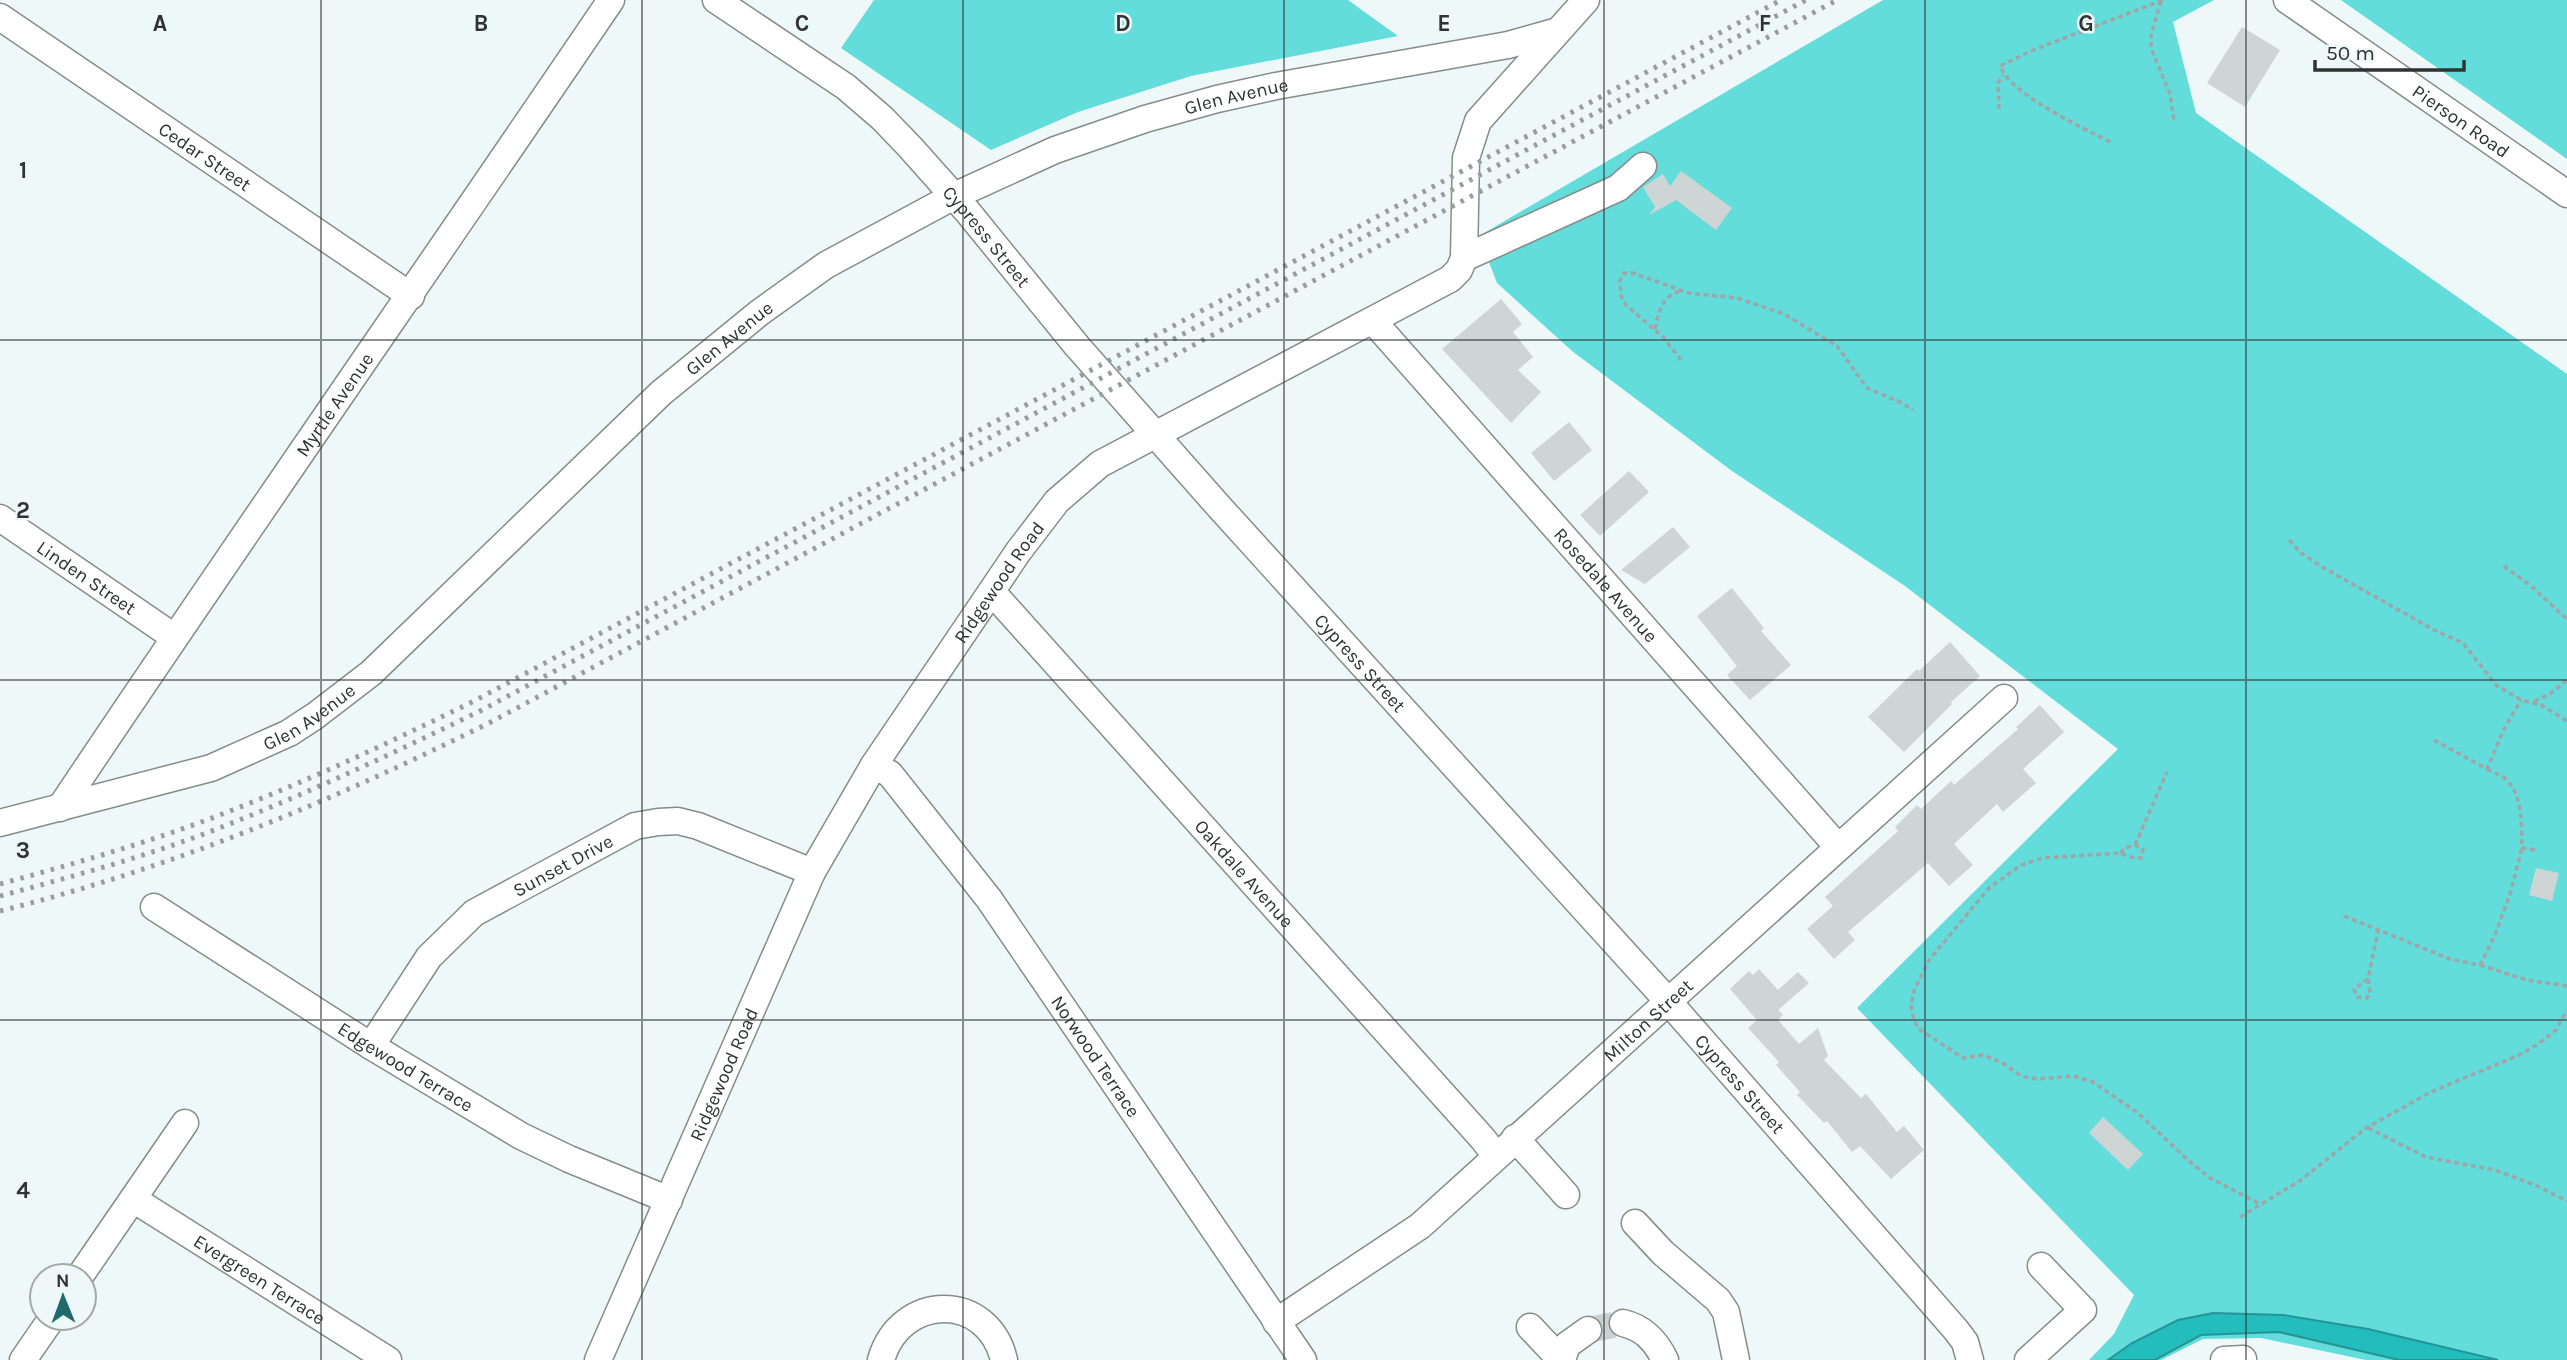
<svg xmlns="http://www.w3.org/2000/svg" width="2567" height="1360" font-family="Karla,sans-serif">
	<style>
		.green { fill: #63dcdc }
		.water { fill: #23bdbd; stroke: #279494; stroke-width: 2 }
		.building { fill: #cdd6d5 }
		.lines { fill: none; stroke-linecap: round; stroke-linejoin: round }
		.minor-tunnel { stroke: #c9d1d1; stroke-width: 26; stroke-dasharray: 26 13; stroke-linecap: butt }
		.minor-casing { stroke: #858d8c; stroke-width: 29 }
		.path { stroke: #9fa6a6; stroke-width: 3.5; stroke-dasharray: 5 3.5; stroke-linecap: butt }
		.minor { stroke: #fff; stroke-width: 26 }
		.rail { stroke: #989e9e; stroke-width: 5; stroke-dasharray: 3.5 7; stroke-linecap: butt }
		.grid { fill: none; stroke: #2f3333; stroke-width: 2; stroke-opacity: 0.55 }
		.labels { text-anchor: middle; stroke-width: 5; stroke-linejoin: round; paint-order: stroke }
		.street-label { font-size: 19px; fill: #2f3333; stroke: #eff8f8 }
		.grid-label { font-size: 23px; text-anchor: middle; font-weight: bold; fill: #2f3333; stroke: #eff8f8; stroke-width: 5; stroke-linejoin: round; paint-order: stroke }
	</style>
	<rect width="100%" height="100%" fill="#eff8f8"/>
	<g class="green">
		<polygon points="874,0 1348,0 1398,36 1191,76 1078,112 991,150 841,48"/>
		<polygon points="1883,0 2214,0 2173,22 2196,113 2567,374 2567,1360 2366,1360 2261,1338 2203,1339 2161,1360 2089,1360 2114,1334 2134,1295 1857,1008 2118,749 1905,586 1732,471 1572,351 1497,283 1479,236"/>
		<polygon points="2341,0 2567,0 2567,159"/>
	</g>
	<polygon class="water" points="2213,1313 2283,1315 2368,1329 2498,1360 2399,1360 2279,1332 2201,1335 2155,1360 2108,1360 2132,1343 2178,1320"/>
	<g class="building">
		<polygon points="2242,27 2280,50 2245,107 2207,83"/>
		<polygon points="1681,171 1732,208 1716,230 1676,200 1649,215 1655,207 1643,187 1663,174 1670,186"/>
		<polygon points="1501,299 1522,324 1513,332 1533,357 1518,370 1541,392 1511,423 1442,349"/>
		<polygon points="1569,422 1592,450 1554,481 1531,453"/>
		<polygon points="1629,471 1649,492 1600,536 1580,515"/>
		<polygon points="1673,527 1690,547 1645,584 1621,570"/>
		<polygon points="1732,588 1764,628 1761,631 1791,665 1750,700 1727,675 1737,666 1697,616"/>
		<polygon points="1950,642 1980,676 1951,702 1952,704 1904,752 1868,717 1917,669 1919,671"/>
		<polygon points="2040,705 2064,732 2023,769 2036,783 2003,812 1997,804 1954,844 1973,865 1949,886 1928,863 1848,932 1855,940 1834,959 1807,929 1833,906 1825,897 1898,831 1895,827 1917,805 1921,809 1951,781 1954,785 2018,729 2016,727"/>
		<polygon points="2536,868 2559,873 2552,901 2529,895"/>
		<polygon points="1759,969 1778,990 1798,972 1809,983 1778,1010 1783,1015 1778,1020 1799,1044 1818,1028 1828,1056 1824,1060 1861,1098 1866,1094 1897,1132 1904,1126 1924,1150 1891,1179 1860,1146 1852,1152 1827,1121 1824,1123 1797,1095 1800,1092 1776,1065 1779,1062 1748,1028 1757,1020 1730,989 1749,971 1753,975"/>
		<polygon points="2103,1117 2143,1154 2128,1170 2089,1133"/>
	</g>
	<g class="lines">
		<polyline class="minor-tunnel" points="1588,1330 1623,1323"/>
		<defs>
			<g id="minor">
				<path id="s1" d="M716,0L846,87L882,118L910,147L967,211L1077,346L1222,510L1667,1000L1956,1330L1965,1342L1970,1360"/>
				<path id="s2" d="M2287,0L2567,194"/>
				<path id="s3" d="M0,17L411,296"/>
				<polyline points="1464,258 1618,188 1643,166"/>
				<path id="s4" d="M1373,321L1838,847"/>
				<path id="s5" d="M0,518L174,637"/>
				<path id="s6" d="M992,592L1483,1139L1496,1156"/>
				<path id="s7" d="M874,765L890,774L989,899L1303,1360"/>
				<path id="s8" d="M60,808C241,537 428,270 611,0"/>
				<path id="s9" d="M0,823L211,768L289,733L315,716L371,673L661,393L759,313L826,265L954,196L1055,150L1145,119L1217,99L1276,86L1508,45L1558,31"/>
				<path id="s10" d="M154,907L371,1046L521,1136L569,1159L669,1200"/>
				<path id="s11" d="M371,1046L429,957L474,913L635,826L658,822L678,821L698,826L812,872"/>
				<polyline points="1515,1138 1566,1195"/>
				<path id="s12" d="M133,1199L388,1360"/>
				<polyline points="1635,1223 1663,1253 1718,1300 1726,1312 1736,1360"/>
				<polyline points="80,1276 185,1123"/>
				<path id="s13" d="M1276,1322L1420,1226L2004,698"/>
				<path d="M1623,1323C1644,1328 1656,1341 1665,1360"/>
				<polyline points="1530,1327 1561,1360"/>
				<polyline points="23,1360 52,1318"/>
				<path id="s14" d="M598,1360L812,872L874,765L1018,552L1057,501L1100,464L1450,279L1459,270L1464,258L1466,158L1478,121L1586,0"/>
				<path d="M881,1360C900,1293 988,1291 1004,1360"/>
				<polyline points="1562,1360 1567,1345 1588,1330"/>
				<polyline points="2028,1360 2083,1310 2041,1266"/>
				<polyline points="2224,1360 2243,1359"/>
			</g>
		</defs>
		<use href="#minor" class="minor-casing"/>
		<g class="path">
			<polyline points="2161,1 2151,35 2151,48 2170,94 2174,120"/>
			<polyline points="1999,109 1998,83 2003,75"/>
			<path d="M2110,142C2083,128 2010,94 2000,66L2031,51L2163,0"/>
			<path d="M1655,329C1659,312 1661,296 1681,291"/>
			<polyline points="1681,360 1663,337 1626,305 1621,296 1620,281 1624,273 1633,273 1689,293 1737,298 1784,314 1837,346 1867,388 1902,403 1913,410"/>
			<polyline points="2289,540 2301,553 2324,568 2436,631 2463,643 2497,686 2521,700 2541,705 2567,721"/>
			<polyline points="2504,566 2531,586 2567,619"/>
			<polyline points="2534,701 2550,694 2567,680"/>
			<polyline points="2434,740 2487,769 2503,731 2521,700"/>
			<path d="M2487,769C2492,772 2498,774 2503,777C2524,792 2521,826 2522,848L2535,850"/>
			<polyline points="2135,845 2167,772"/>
			<polyline points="2120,853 2125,848 2135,845 2143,849 2141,858 2129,857 2120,853 2043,858 2021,865 1989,888 1929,960 1914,991 1911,1005 1914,1021 1919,1029 1963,1058 1983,1055 2003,1063 2021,1076 2037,1079 2074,1076 2093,1082 2138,1113 2189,1161 2210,1178 2260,1204"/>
			<polyline points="2344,916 2450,959 2480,965 2495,935 2510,894 2522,848"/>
			<polyline points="2480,965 2527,980 2567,986"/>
			<polyline points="2368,979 2354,989 2357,997 2367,998 2370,993 2368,979 2378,931"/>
			<polyline points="2368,1128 2426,1157 2495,1170 2537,1186 2567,1201"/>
			<polyline points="2240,1217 2301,1180 2366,1128 2431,1092 2519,1055 2538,1044 2555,1031 2567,1010"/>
		</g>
		<use href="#minor" class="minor"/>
		<g class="rail">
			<path d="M0,884C69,865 137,846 204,821C297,786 387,744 476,700L1781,0"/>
			<path d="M0,896C70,877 141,858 209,832C302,796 392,754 482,710L1806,0"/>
			<path d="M0,911C172,868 330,802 489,723L1837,0"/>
		</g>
	</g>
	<path class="grid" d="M321,0V1360M642,0V1360M963,0V1360M1284,0V1360M1604,0V1360M1925,0V1360M2246,0V1360M0,340H2567M0,680H2567M0,1020H2567"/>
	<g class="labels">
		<g class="street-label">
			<text dy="7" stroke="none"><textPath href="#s9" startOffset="1463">Glen Avenue</textPath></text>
			<text dy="7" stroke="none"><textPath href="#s2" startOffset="212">Pierson Road</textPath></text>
			<text dy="7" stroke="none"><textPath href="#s3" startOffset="248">Cedar Street</textPath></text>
			<text dy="7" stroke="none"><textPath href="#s1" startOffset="362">Cypress Street</textPath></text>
			<text dy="7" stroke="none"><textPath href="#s9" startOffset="896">Glen Avenue</textPath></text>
			<text dy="7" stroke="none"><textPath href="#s8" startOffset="488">Myrtle Avenue</textPath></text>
			<text dy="7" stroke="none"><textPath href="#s5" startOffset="105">Linden Street</textPath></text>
			<text dy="7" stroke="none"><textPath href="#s14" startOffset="878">Ridgewood Road</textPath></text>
			<text dy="7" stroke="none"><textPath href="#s4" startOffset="352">Rosedale Avenue</textPath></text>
			<text dy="7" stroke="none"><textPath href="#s1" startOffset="929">Cypress Street</textPath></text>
			<text dy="7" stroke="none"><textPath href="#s9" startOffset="329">Glen Avenue</textPath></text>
			<text dy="7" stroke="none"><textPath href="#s11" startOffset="270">Sunset Drive</textPath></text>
			<text dy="7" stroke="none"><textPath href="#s6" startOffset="378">Oakdale Avenue</textPath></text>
			<text dy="7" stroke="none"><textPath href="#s13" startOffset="480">Milton Street</textPath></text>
			<text dy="7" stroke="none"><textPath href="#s7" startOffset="368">Norwood Terrace</textPath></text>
			<text dy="7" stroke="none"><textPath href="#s10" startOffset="298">Edgewood Terrace</textPath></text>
			<text dy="7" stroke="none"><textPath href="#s14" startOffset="312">Ridgewood Road</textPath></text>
			<text dy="7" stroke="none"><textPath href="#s1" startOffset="1496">Cypress Street</textPath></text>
			<text dy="7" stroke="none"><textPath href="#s12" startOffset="150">Evergreen Terrace</textPath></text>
		</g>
	</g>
	<g class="grid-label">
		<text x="160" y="31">A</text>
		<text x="481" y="31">B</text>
		<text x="802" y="31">C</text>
		<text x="1123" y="31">D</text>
		<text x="1444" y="31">E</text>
		<text x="1765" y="31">F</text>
		<text x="2086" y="31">G</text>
		<text x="23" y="178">1</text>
		<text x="23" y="518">2</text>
		<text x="23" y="858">3</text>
		<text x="23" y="1198">4</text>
	</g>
	<g transform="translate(63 1297) rotate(359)"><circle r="33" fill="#eff8f8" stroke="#a2a9a9" stroke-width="2"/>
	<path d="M0-5L12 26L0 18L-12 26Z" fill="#1f6b6b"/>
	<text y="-10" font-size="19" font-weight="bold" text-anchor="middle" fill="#2f3333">N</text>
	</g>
	<path d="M2315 60v10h149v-10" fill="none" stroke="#2f3333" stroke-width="3.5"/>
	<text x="2326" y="60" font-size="21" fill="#2f3333" stroke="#eff8f8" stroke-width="5" paint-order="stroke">50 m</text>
</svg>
